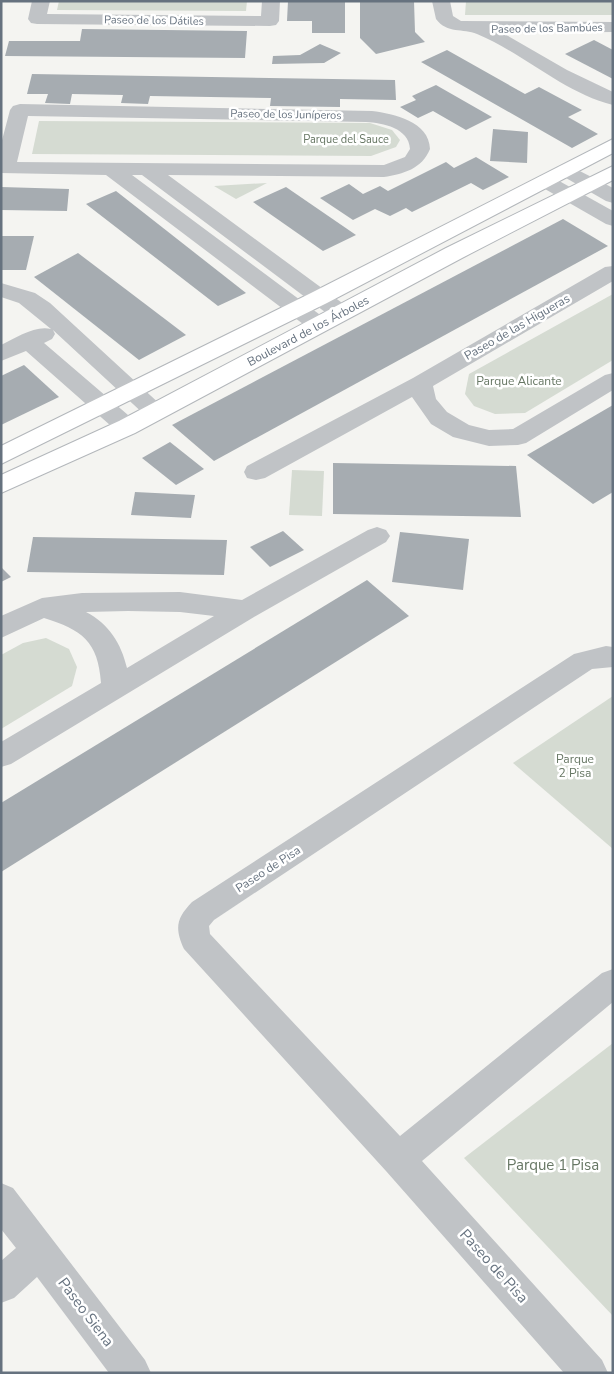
<svg xmlns="http://www.w3.org/2000/svg" width="614" height="1374" font-family="'Nunito Sans',sans-serif">
	<style>
		.green { fill: #d5dbd2 }
		.building { fill: #a6acb1 }
		.lines { fill: none; stroke-linecap: round; stroke-linejoin: round }
		.secondary-casing { stroke: #b3b7bb; stroke-width: 2 }
		.street { fill: #c0c3c6; fill-rule: evenodd }
		.secondary { fill: #fff; fill-rule: evenodd }
		.labels { text-anchor: middle; stroke-width: 5; stroke-linejoin: round; paint-order: stroke }
		.far-street-label { font-size: 11px; fill: #66727f; stroke: #fff }
		.far-park-label { font-size: 11px; fill: #677764; stroke: #fff }
		.street-label { font-size: 12px; fill: #66727f; stroke: #fff }
		.park-label { font-size: 12px; fill: #677764; stroke: #fff }
		.near-park-label { font-size: 15px; fill: #677764; stroke: #fff }
		.near-street-label { font-size: 15px; fill: #66727f; stroke: #fff }
	</style>
	<rect width="100%" height="100%" fill="#f4f4f1"/>
	<g class="green">
		<polygon points="59,1 247,1 246,11 57,10"/>
		<polygon points="466,1 613,1 613,15 465,15"/>
		<polygon points="39,121 370,123 392,130 400,140 396,147 371,156 32,154"/>
		<polygon points="267,183 236,199 214,186"/>
		<polygon points="613,294 613,360 525,413 495,414 474,406 465,394 469,374"/>
		<polygon points="292,470 324,471 322,516 289,515"/>
		<polygon points="46,638 69,649 77,667 72,686 1,729 1,655 23,643"/>
		<polygon points="613,696 613,849 513,763"/>
		<polygon points="613,1043 613,1316 464,1158"/>
	</g>
	<g class="building">
		<polygon points="288,1 345,1 345,33 312,33 312,21 287,21"/>
		<polygon points="360,1 414,1 415,32 425,42 376,54 360,38"/>
		<polygon points="82,29 247,31 245,58 5,56 9,41 80,41"/>
		<polygon points="594,40 613,50 613,79 565,54"/>
		<polygon points="320,44 341,53 324,63 272,64 273,56 300,55"/>
		<polygon points="447,50 525,94 539,87 582,110 568,117 598,134 572,148 421,62"/>
		<polygon points="32,74 395,80 396,100 340,99 340,107 270,106 271,98 150,96 148,104 121,103 123,95 72,94 70,104 45,103 48,94 27,94"/>
		<polygon points="436,85 492,117 466,130 433,111 418,118 400,107 416,100 412,96"/>
		<polygon points="493,129 528,132 527,163 490,161"/>
		<polygon points="476,157 509,177 483,190 471,183 412,212 406,208 390,216 375,209 353,220 320,198 349,184 363,194 380,186 388,191 446,162 454,168"/>
		<polygon points="1,187 69,189 67,211 1,210"/>
		<polygon points="286,187 356,235 323,251 253,202"/>
		<polygon points="116,191 246,293 218,306 86,204"/>
		<polygon points="563,219 608,246 214,461 172,425"/>
		<polygon points="1,236 34,236 26,270 1,270"/>
		<polygon points="78,253 186,335 139,360 34,277"/>
		<polygon points="24,365 59,397 1,425 1,376"/>
		<polygon points="613,405 613,492 593,504 527,455"/>
		<polygon points="170,442 204,469 176,485 142,458"/>
		<polygon points="333,463 516,466 521,517 333,514"/>
		<polygon points="135,492 195,495 191,518 131,515"/>
		<polygon points="283,531 304,550 270,567 250,547"/>
		<polygon points="400,532 469,539 463,590 392,582"/>
		<polygon points="33,537 227,540 224,575 27,572"/>
		<polygon points="1,567 11,577 1,582"/>
		<polygon points="367,580 409,616 1,872 1,803"/>
	</g>
	<g class="lines">
		<defs>
			<g id="secondary">
				<polygon points="613,139 613,153 327,303 1,464 1,446 311,293"/>
				<polygon points="613,166 613,180 462,258 135,433 1,493 1,475 119,421 446,248"/>
			</g>
		</defs>
		<use href="#secondary" class="secondary-casing"/>
		<g class="street">
			<polygon points="32,1 50,1 47,14 261,16 262,1 280,1 279,21 276,25 270,26 37,24 31,23 28,19"/>
			<path d="M432,1H450L453,16L461,21L613,22V32L503,33L567,70L613,92V105C564,93 523,53 477,34C463,28 447,34 436,19Z"/>
			<path d="M20,104L372,111C394,114 429,121 430,149C422,169 403,174 384,177L168,175L349,308L352,313L349,318L341,320L333,318L142,175H132L327,320L330,325L327,330L319,332L311,330L106,175L1,173V144L10,110L13,106ZM28,116L366,122C383,123 409,128 410,149L405,157L384,165L17,162Z"/>
			<polygon points="566,164 613,188 613,203 606,201 559,174 556,170 559,166"/>
			<polygon points="545,175 552,177 613,211 613,226 606,224 538,185 535,181 538,177"/>
			<polygon points="613,266 613,281 433,386 436,399 447,412 469,425 489,430 513,429 605,375 613,373 613,390 526,443 518,445 489,446 453,437 431,424 412,397 265,478 256,480 247,478 244,472 247,466 413,378 605,267"/>
			<path d="M1,283L35,293L50,303L163,407L167,412L163,417L155,420L147,417L53,330L55,334L52,339L44,343L135,421L139,427L135,433L127,435L119,433L26,351L1,361V345C16,338 35,325 51,329L19,303L1,297Z"/>
			<path d="M377,527L386,530L390,536L386,542L254,617L11,764L1,767V742L101,683C98,641 82,630 44,618L1,638V616L42,598L82,593L180,592L242,600L368,530ZM128,611L180,612L214,616L127,668C121,643 109,624 86,612Z"/>
			<path d="M606,646L613,647V667L592,669L214,920L209,926L210,934L400,1136L602,973L613,969V1002L422,1161L602,1360L608,1373H564L386,1171L184,949C174,927 177,918 192,902L574,654Z"/>
			<polygon points="1,1183 13,1188 145,1360 151,1373 109,1373 37,1277 14,1298 1,1303 1,1261 16,1248 1,1229"/>
		</g>
		<use href="#secondary" class="secondary"/>
	</g>
	<g class="labels">
		<g class="far-street-label">
			<text transform="translate(154 20) rotate(1)" y="4">Paseo de los Dátiles</text>
			<text transform="translate(547 28) rotate(-1)" y="4">Paseo de los Bambúes</text>
			<text transform="translate(286 114) rotate(1)" y="4">Paseo de los Juníperos</text>
		</g>
		<g class="far-park-label">
			<text x="346" y="143">Parque del Sauce</text>
		</g>
		<g class="street-label">
			<text transform="translate(517 327) rotate(-30)" y="4">Paseo de las Higueras</text>
			<text transform="translate(308 331) rotate(-28)" y="4">Boulevard de los Árboles</text>
			<text transform="translate(268 869) rotate(-33)" y="4">Paseo de Pisa</text>
		</g>
		<g class="park-label">
			<text x="519" y="385">Parque Alicante</text>
			<text x="575" y="763">Parque<tspan x="575" dy="14">2 Pisa</tspan></text>
		</g>
		<g class="near-park-label">
			<text x="553" y="1170">Parque 1 Pisa</text>
		</g>
		<g class="near-street-label">
			<text transform="translate(494 1266) rotate(48)" y="5">Paseo de Pisa</text>
			<text transform="translate(86 1312) rotate(53)" y="5">Paseo Siena</text>
		</g>
	</g>
	<rect width="614" height="1374" fill="none" stroke="#66727f" stroke-width="5"/>
</svg>
